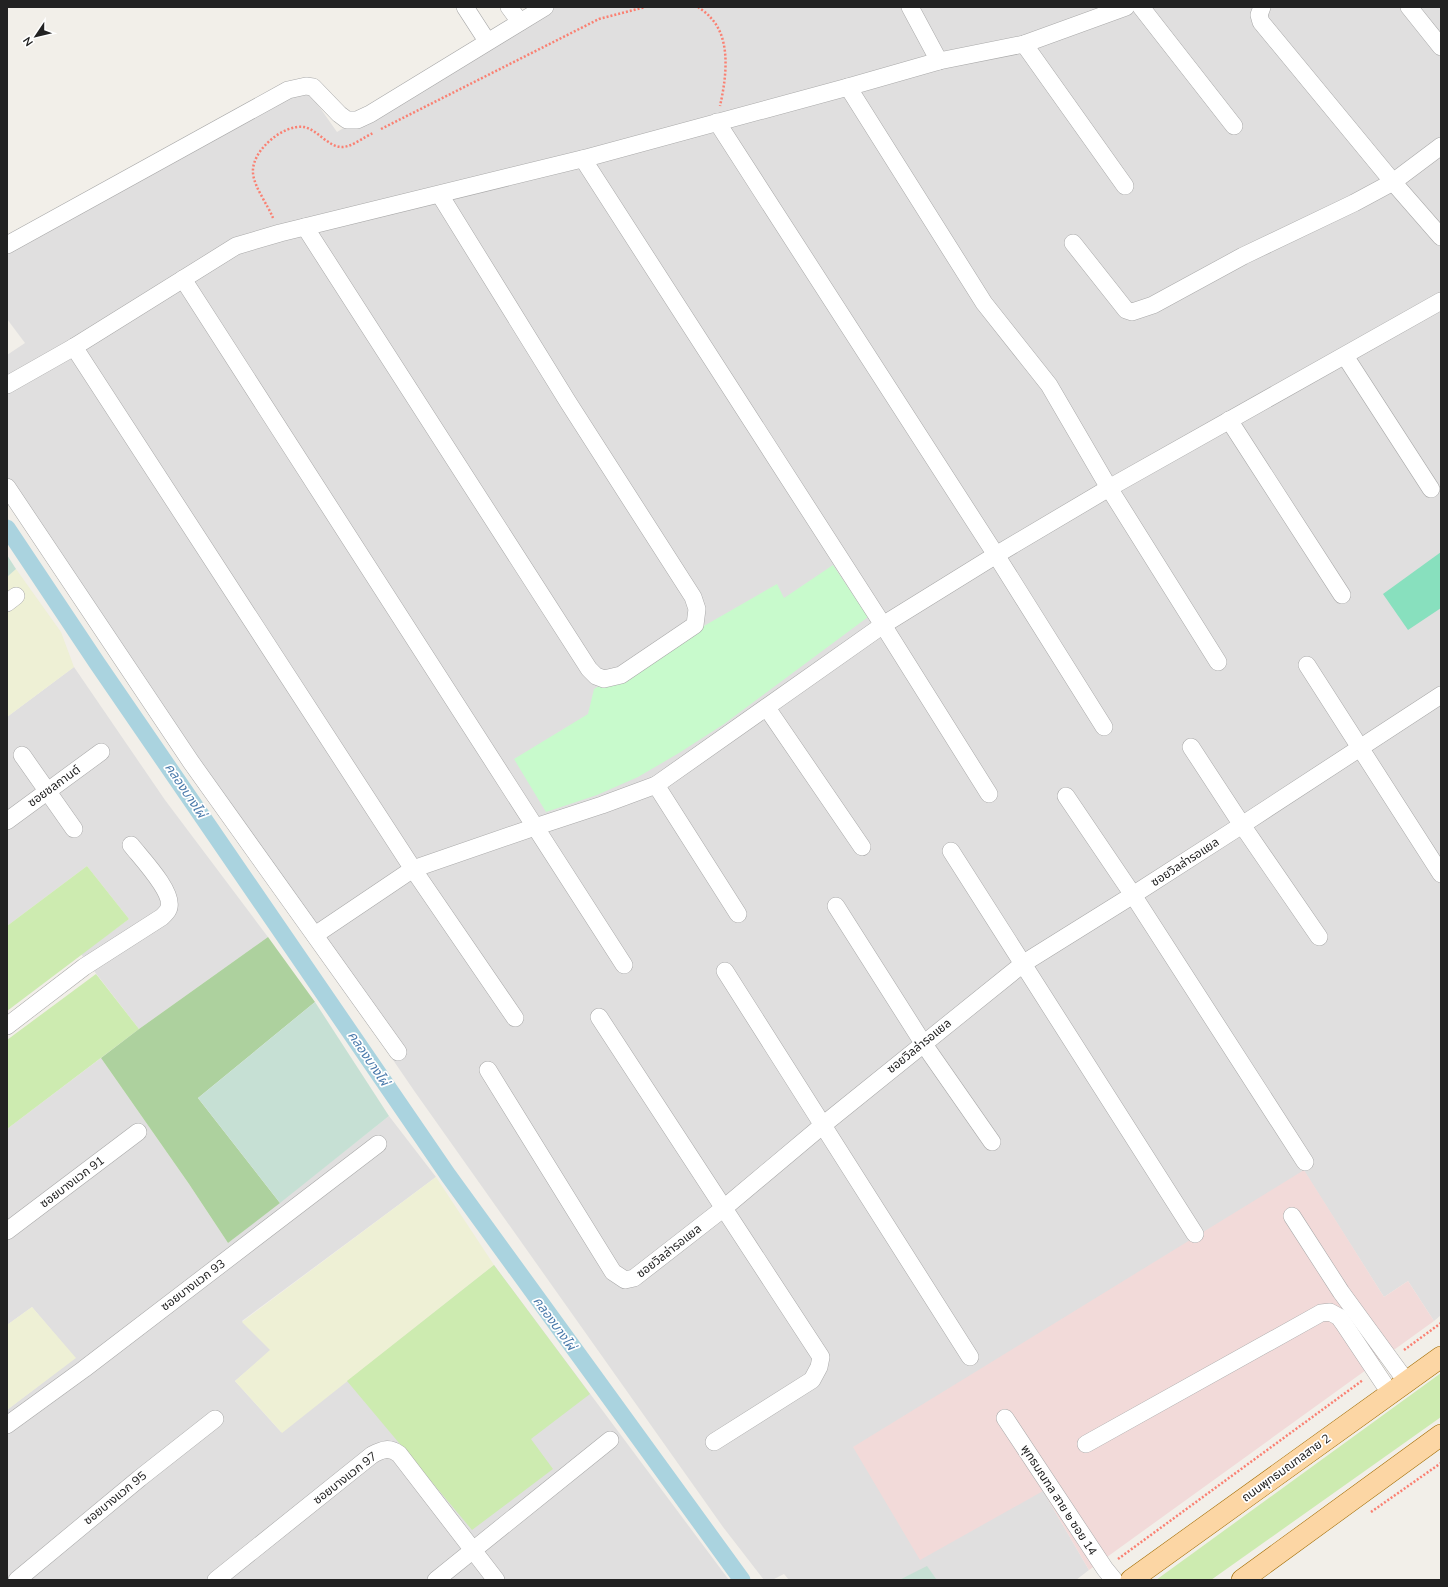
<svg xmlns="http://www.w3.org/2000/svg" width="1448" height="1587" font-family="Mulish,'Noto Sans Thai',sans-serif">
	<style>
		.residential { fill: #e0dfdf }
		.commercial { fill: #f2dad9 }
		.farmland { fill: #eef0d5 }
		.grass { fill: #cdebb0 }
		.forest { fill: #add19e }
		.wetland { fill: #c6e0d4 }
		.park { fill: #c8facc }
		.pitch { fill: #88e0be }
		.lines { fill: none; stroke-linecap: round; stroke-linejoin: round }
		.canal { stroke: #aad3df; stroke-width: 17 }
		.minor-casing { stroke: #a9a9a9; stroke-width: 18 }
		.major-casing { stroke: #a06b00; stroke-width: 22 }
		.path { stroke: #fa8072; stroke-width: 2.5; stroke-dasharray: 2 2; stroke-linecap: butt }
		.minor { stroke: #fff; stroke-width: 17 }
		.major { stroke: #fcd6a4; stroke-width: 21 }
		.labels { text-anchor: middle; stroke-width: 3.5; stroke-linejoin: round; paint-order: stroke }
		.street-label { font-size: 12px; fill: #222; stroke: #fff }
		.water-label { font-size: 13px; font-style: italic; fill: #4a7aab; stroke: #fff }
	</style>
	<rect width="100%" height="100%" fill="#f2efe9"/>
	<g class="residential">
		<polygon points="543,7 1441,7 1441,1315 1434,1321 1408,1281 1384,1297 1304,1171 1043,1491 1089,1570 1076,1580 937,1580 927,1567 899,1580 789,1580 784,1574 772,1580 764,1580 723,1527 415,1092 7,496 7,355 25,343 7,319 7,254 292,94 309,92 337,132"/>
		<polygon points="74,667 165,800 268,937 139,1029 81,954 129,919 87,866 7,926 7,717"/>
		<polygon points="101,1058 189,1184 228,1243 389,1116 436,1177 242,1321 271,1350 235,1381 281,1432 494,1265 729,1580 7,1580 7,1410 75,1358 32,1307 7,1325 7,1129"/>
	</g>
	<polygon class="commercial" points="1304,1170 1384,1297 1408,1281 1434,1321 1089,1570 1043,1491 920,1560 853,1447"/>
	<g class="farmland">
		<polygon points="16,569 61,632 74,667 7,717 7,577"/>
		<polygon points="436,1177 494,1265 282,1433 235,1381 270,1350 242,1322"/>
		<polygon points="32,1307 76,1358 7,1410 7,1325"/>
	</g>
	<g class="grass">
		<polygon points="87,866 129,919 7,1011 7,926"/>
		<polygon points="96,974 139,1029 7,1129 7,1040"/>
		<polygon points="494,1265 590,1394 531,1439 553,1469 472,1530 347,1381"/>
		<polygon points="1441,1373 1441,1417 1211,1580 1156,1580"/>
	</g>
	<polygon class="forest" points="268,937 315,1002 198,1098 280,1203 228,1243 189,1184 101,1058 139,1029"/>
	<g class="wetland">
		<polygon points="7,555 16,569 7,577"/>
		<polygon points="315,1002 389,1116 280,1203 198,1098"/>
		<polygon points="927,1566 937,1580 899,1580"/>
	</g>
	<polygon class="park" points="833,565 868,617 724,724 679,753 638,777 597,795 546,812 514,759 588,714 594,689 777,584 784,598"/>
	<polygon class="pitch" points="1441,552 1441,608 1408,630 1383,594"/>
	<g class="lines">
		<polyline class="canal" points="7,528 97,663 448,1175 742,1580"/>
		<defs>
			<g id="minor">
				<polyline points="465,7 487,41"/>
				<polyline points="509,7 520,22"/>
				<polyline points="910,7 939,61"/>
				<polyline points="1141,7 1234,126"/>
				<polyline points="1262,7 1259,15 1261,22 1393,182 1441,237"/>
				<polyline points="1409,7 1441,47"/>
				<polyline points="1024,44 1125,186"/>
				<polyline points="848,87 984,303 1049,385 1109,488 1218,662"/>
				<polyline points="717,122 996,555 1104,727"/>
				<polyline points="583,159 883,625 989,794"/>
				<polyline points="305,227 589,669 596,676 604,679 621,675 695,625 697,609 693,597 568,402 440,195"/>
				<polyline points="1073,243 1126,310 1132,312 1153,305 1243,256 1354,203 1393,182 1441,146"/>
				<polyline points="7,245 288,90 306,86 313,87 339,114 347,120 357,120 370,114 545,7"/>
				<polyline points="183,279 624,965"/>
				<polyline points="74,347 413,869 515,1018"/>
				<polyline points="1345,356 1431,489"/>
				<polyline points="7,385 74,347 236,246 280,233 590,157 848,87 939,61 1024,44 1126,7"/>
				<polyline points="1229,420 1342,595"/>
				<polyline points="7,487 191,762 398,1052"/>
				<polyline points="7,603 16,596"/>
				<polyline points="1307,665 1441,874"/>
				<polyline points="767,708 862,847"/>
				<polyline points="1191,747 1242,825 1319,937"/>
				<polyline points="22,755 74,829"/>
				<polyline points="656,785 738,914"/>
				<polyline points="1066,796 1133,895 1305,1162"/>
				<polyline points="7,821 101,752"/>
				<polyline points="951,851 1195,1234"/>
				<polyline points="836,906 923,1043 992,1142"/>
				<polyline points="315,935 413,869 535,827 602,805 656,785 883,625 996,555 1109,488 1441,301"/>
				<polyline points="725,971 970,1357"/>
				<polyline points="599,1017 821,1357 819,1367 812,1380 714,1442"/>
				<path d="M7,1026L84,967L162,917C165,914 169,910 169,907C173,891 141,858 131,845"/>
				<polyline points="488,1070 613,1272 625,1280 634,1278 724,1208 823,1125 1024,963 1133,895 1242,825 1441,695"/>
				<polyline points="1292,1216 1341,1292 1406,1381"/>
				<polyline points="7,1231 138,1132"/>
				<polyline points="1005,1418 1105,1569 1114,1580"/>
				<polyline points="7,1425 84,1369 378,1144"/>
				<polyline points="1086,1444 1321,1313 1330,1312 1339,1317 1344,1324 1390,1393"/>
				<polyline points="17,1580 140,1478 215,1419"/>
				<path d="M216,1580L372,1455C383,1449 389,1447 399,1454L496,1580"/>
				<polyline points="436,1580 610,1440"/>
			</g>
			<g id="major">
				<polyline points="1131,1580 1441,1357"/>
				<polyline points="1242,1580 1441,1435"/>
			</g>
		</defs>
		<use href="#minor" class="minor-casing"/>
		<use href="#major" class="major-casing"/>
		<g class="path">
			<path d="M698,7C702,10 707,13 710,17C732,39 726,79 720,106"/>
			<polyline points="381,129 599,19 645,7"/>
			<path d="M273,218C268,205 254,187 253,173C251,151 283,124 304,127C318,130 328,147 342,147C352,147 364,137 373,133"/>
			<polyline points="1404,1350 1441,1323"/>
			<polyline points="1371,1512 1441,1463"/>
			<polyline points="1118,1559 1363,1380"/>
		</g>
		<use href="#minor" class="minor"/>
		<use href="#major" class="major"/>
	</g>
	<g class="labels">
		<g class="street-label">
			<text transform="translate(54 786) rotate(-36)" y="4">ซอยชลกานต์</text>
			<text transform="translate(1185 862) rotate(-33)" y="4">ซอยวิลล่ารอแยล</text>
			<text transform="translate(919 1046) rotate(-39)" y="4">ซอยวิลล่ารอแยล</text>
			<text transform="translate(72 1182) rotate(-37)" y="4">ซอยบางแวก 91</text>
			<text transform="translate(669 1251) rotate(-38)" y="4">ซอยวิลล่ารอแยล</text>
			<text transform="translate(193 1285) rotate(-37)" y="4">ซอยบางแวก 93</text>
			<text transform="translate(1286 1468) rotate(-36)" y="4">ถนนพุทธมณฑลสาย 2</text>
			<text transform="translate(345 1478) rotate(-38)" y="4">ซอยบางแวก 97</text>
			<text transform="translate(115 1498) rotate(-39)" y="4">ซอยบางแวก 95</text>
			<text transform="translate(1059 1500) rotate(57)" y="4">พุทธมณฑล สาย ๒ ซอย 14</text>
		</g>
		<g class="water-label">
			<text transform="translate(186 790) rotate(56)" y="5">คลองบางไผ่</text>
			<text transform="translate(369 1058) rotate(56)" y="5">คลองบางไผ่</text>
			<text transform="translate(555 1323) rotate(54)" y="5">คลองบางไผ่</text>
		</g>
	</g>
	<rect width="1448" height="1587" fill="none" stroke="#222222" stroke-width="16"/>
	<g transform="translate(36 36) rotate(235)" stroke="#ffffff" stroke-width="3" paint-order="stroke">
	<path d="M0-3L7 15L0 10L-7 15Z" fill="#222222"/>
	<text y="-6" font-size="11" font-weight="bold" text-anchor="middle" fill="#222222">N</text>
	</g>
</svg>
